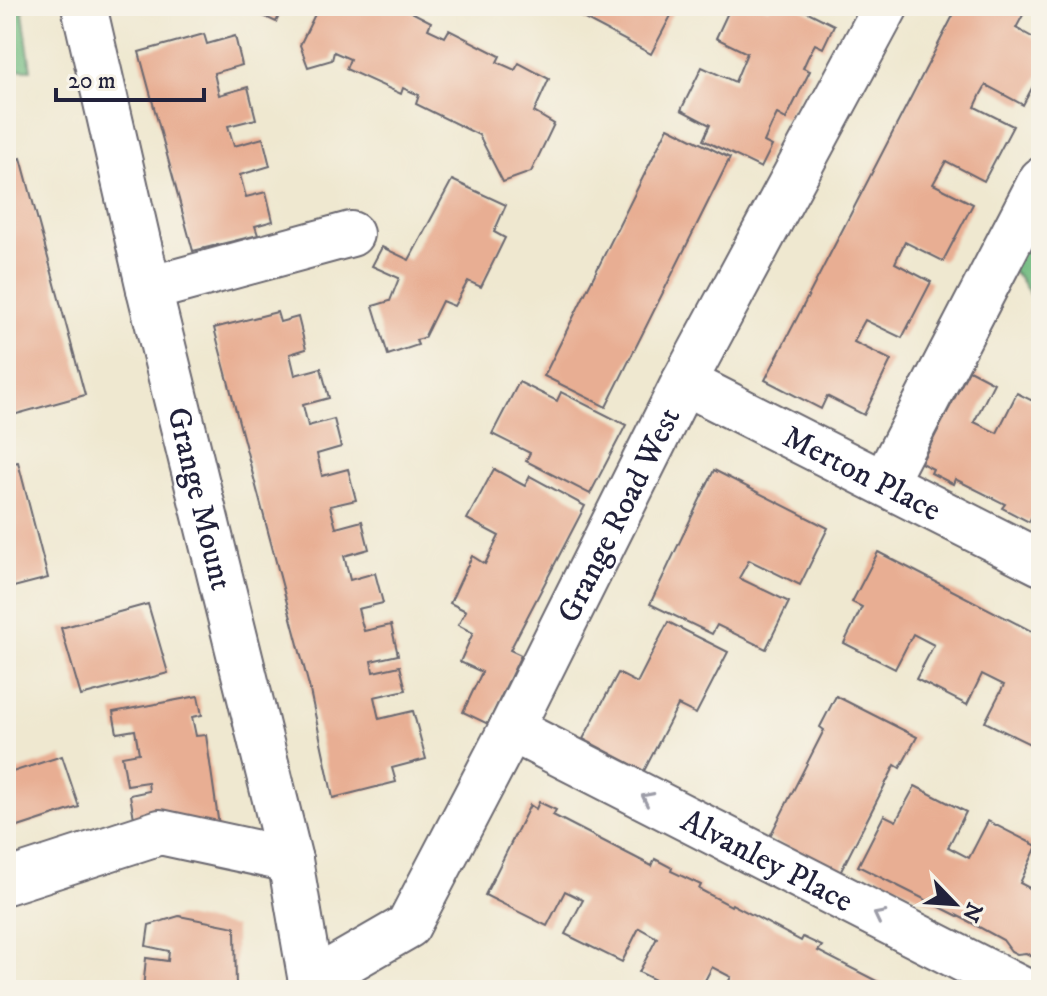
<svg xmlns="http://www.w3.org/2000/svg" width="1047" height="996" font-family="'IM FELL DW Pica',serif">
	<style>
		.forest { fill: #74bd83; stroke: #4b705f; stroke-width: 2 }
		.building { fill: #e8ae93 }
		.lines { fill: none; stroke-linecap: round; stroke-linejoin: round }
		.minor-casing { stroke: #6a676f; stroke-width: 48 }
		.minor { stroke: #fff; stroke-width: 44 }
		.oneway { stroke: #9c9ca7 }
		.labels { text-anchor: middle; stroke-width: 7; stroke-linejoin: round; paint-order: stroke }
		.street-label { font-size: 32px; fill: #22223b; stroke: #f7f3e8 }
	</style>
	<rect width="100%" height="100%" fill="#f7f3e8"/>
	<filter id="ink" filterUnits="userSpaceOnUse"><feTurbulence type="fractalNoise" baseFrequency=".0125" numOctaves="2"/><feDisplacementMap in="SourceGraphic" scale="16" xChannelSelector="R" yChannelSelector="G"/><feConvolveMatrix kernelMatrix="1 2 1 2 8 2 1 2 1" color-interpolation-filters="sRGB"/></filter>
	<filter id="wash" filterUnits="userSpaceOnUse"><feTurbulence type="fractalNoise" baseFrequency=".006" numOctaves="4" result="noise"/><feDisplacementMap in="SourceGraphic" scale="32" xChannelSelector="R" yChannelSelector="G"/><feGaussianBlur stdDeviation="1.8" result="paint"/><feColorMatrix in="noise" values="0 0 0 0 0 0 0 0 0 0 0 0 0 0 0 0 0 1.4 0 .05"/><feComposite in="paint" operator="in"/></filter>
	<g filter="url(#wash)">
		<rect width="100%" height="100%" fill="#efe8d0"/>
		<g class="forest">
			<polygon points="6,6 22,6 31,70 6,69"/>
			<polygon points="1011,216 1039,235 1041,234 1041,312 1019,277 991,249"/>
		</g>
		<g id="blocks">
			<g class="building">
				<polygon points="250,6 284,6 276,22 253,11"/>
				<polygon points="319,6 400,6 431,22 428,29 445,37 449,30 500,56 497,62 515,70 519,63 549,79 534,112 554,124 531,172 503,182 479,135 416,104 419,95 403,88 401,94 346,69 350,59 334,52 332,60 308,67 300,45"/>
				<polygon points="560,6 676,6 651,54"/>
				<polygon points="731,6 762,6 768,9 770,6 796,6 834,25 823,48 815,44 808,57 803,68 810,71 786,119 777,114 771,126 764,142 772,146 761,168 703,140 710,125 681,110 702,67 735,82 747,53 716,38"/>
				<polygon points="958,6 1005,6 1023,15 1016,28 1041,42 1041,71 1023,105 986,85 981,94 975,107 1013,126 984,181 946,161 933,184 973,204 943,261 905,242 900,252 895,263 931,282 902,338 865,320 859,331 854,342 891,360 864,415 827,396 821,409 765,380"/>
				<polygon points="204,34 207,44 235,36 242,65 214,73 219,95 248,87 256,119 228,126 234,146 263,138 270,166 240,175 246,197 266,192 273,221 255,226 258,235 193,251 139,52"/>
				<polygon points="668,127 730,158 606,407 544,376"/>
				<polygon points="21,158 85,395 6,417 6,162"/>
				<polygon points="452,180 506,205 494,232 505,238 481,287 468,281 454,306 442,301 424,338 416,340 418,345 388,355 373,306 390,301 399,278 372,266 382,247 409,260"/>
				<polygon points="277,312 280,322 298,317 306,349 290,354 295,375 321,368 329,398 303,405 308,426 334,419 341,447 317,454 322,476 348,469 356,500 330,506 336,528 362,521 369,549 344,556 350,580 375,573 383,603 358,609 364,631 391,625 398,655 371,661 373,672 400,666 406,690 374,697 379,719 413,711 426,759 392,768 396,782 333,798 309,686 214,328"/>
				<polygon points="969,370 994,383 974,422 997,433 1017,393 1041,405 1041,498 1029,522 1002,508 1005,504 955,479 953,484 931,473 933,469 921,463"/>
				<polygon points="519,382 557,401 561,392 626,425 590,494 526,461 530,453 492,434"/>
				<polygon points="18,462 48,578 6,589 6,465"/>
				<polygon points="494,469 525,486 530,476 585,506 510,650 521,655 488,724 463,712 482,672 460,662 473,633 458,625 466,611 450,603 472,556 485,564 499,536 467,519"/>
				<polygon points="714,470 828,528 800,585 749,560 743,571 739,578 789,602 766,649 717,625 712,634 650,604"/>
				<polygon points="878,552 1041,636 1041,742 1038,748 985,722 1004,685 982,674 967,705 916,679 934,645 913,634 895,669 844,643 862,607 852,602"/>
				<polygon points="148,604 168,673 81,696 61,628"/>
				<polygon points="668,622 728,652 696,714 678,705 644,771 583,739 618,673 637,683"/>
				<polygon points="198,696 202,715 192,717 196,736 206,735 220,833 136,830 130,795 149,791 148,782 127,785 122,756 139,753 135,730 117,733 113,712"/>
				<polygon points="836,696 917,737 900,768 895,765 840,873 769,838 824,730 820,727"/>
				<polygon points="62,756 79,807 6,831 6,774"/>
				<polygon points="915,786 966,812 948,847 969,858 988,821 1037,846 1020,883 1041,894 1041,961 1026,953 1017,954 1011,951 1003,940 968,921 858,866 884,815 896,821"/>
				<polygon points="539,802 556,810 553,815 652,866 655,859 672,868 671,871 701,885 699,889 731,906 732,904 801,941 803,937 822,946 818,951 894,990 724,990 731,977 712,967 700,990 675,990 639,972 657,938 639,928 622,962 565,934 583,900 565,891 547,926 485,895 530,805 536,809"/>
				<polygon points="179,916 235,927 236,990 143,990 146,958 168,961 169,951 146,946 149,925"/>
			</g>
		</g>
	</g>
	<g filter="url(#ink)">
		<use href="#blocks" fill-opacity="0" stroke="#6a676f" stroke-width="2"/>
		<g class="lines">
			<defs>
				<g id="minor">
					<path id="s1" d="M84,6L149,289L290,860L311,982L309,990"/>
					<polyline points="149,289 351,234"/>
					<path id="s2" d="M684,382L1041,563"/>
					<polyline points="884,483 1041,180"/>
					<path id="s3" d="M511,729L1023,990"/>
					<polyline points="6,882 160,832 290,860"/>
					<path id="s4" d="M311,982L408,926L511,729L684,382L886,6"/>
				</g>
			</defs>
			<use href="#minor" class="minor-casing"/>
			<use href="#minor" class="minor"/>
		</g>
		<defs><path id="oneway-chevron" d="M-2-3.5L2.5 0L-2 3.5" fill="none" stroke-width="1.6" stroke-linecap="round" stroke-linejoin="round" transform="scale(2)"/></defs>
		<g class="oneway">
			<use href="#oneway-chevron" transform="translate(647 798) rotate(-153)"/>
			<use href="#oneway-chevron" transform="translate(879 916) rotate(-153)"/>
		</g>
	</g>
	<g class="labels">
		<g class="street-label">
			<text dy="11" stroke="none"><textPath href="#s2" startOffset="200">Merton Place</textPath></text>
			<text dy="11" stroke="none"><textPath href="#s1" startOffset="506">Grange Mount</textPath></text>
			<text dy="11" stroke="none"><textPath href="#s4" startOffset="574">Grange Road West</textPath></text>
			<text dy="11" stroke="none"><textPath href="#s3" startOffset="288">Alvanley Place</textPath></text>
		</g>
	</g>
	<rect width="1047" height="996" fill="none" stroke="#f7f3e8" stroke-width="32"/>
	<g transform="translate(955 904) rotate(115)" stroke="#f7f3e8" stroke-width="6" paint-order="stroke">
	<path d="M0-6L14 30L0 20L-14 30Z" fill="#22223b"/>
	<text y="-12" font-size="22" font-weight="bold" text-anchor="middle" fill="#22223b">N</text>
	</g>
	<path d="M56 88v12h148v-12" fill="none" stroke="#22223b" stroke-width="4"/>
	<text x="68" y="88" font-size="24" fill="#22223b" stroke="#f7f3e8" stroke-width="6" paint-order="stroke">20 m</text>
</svg>
